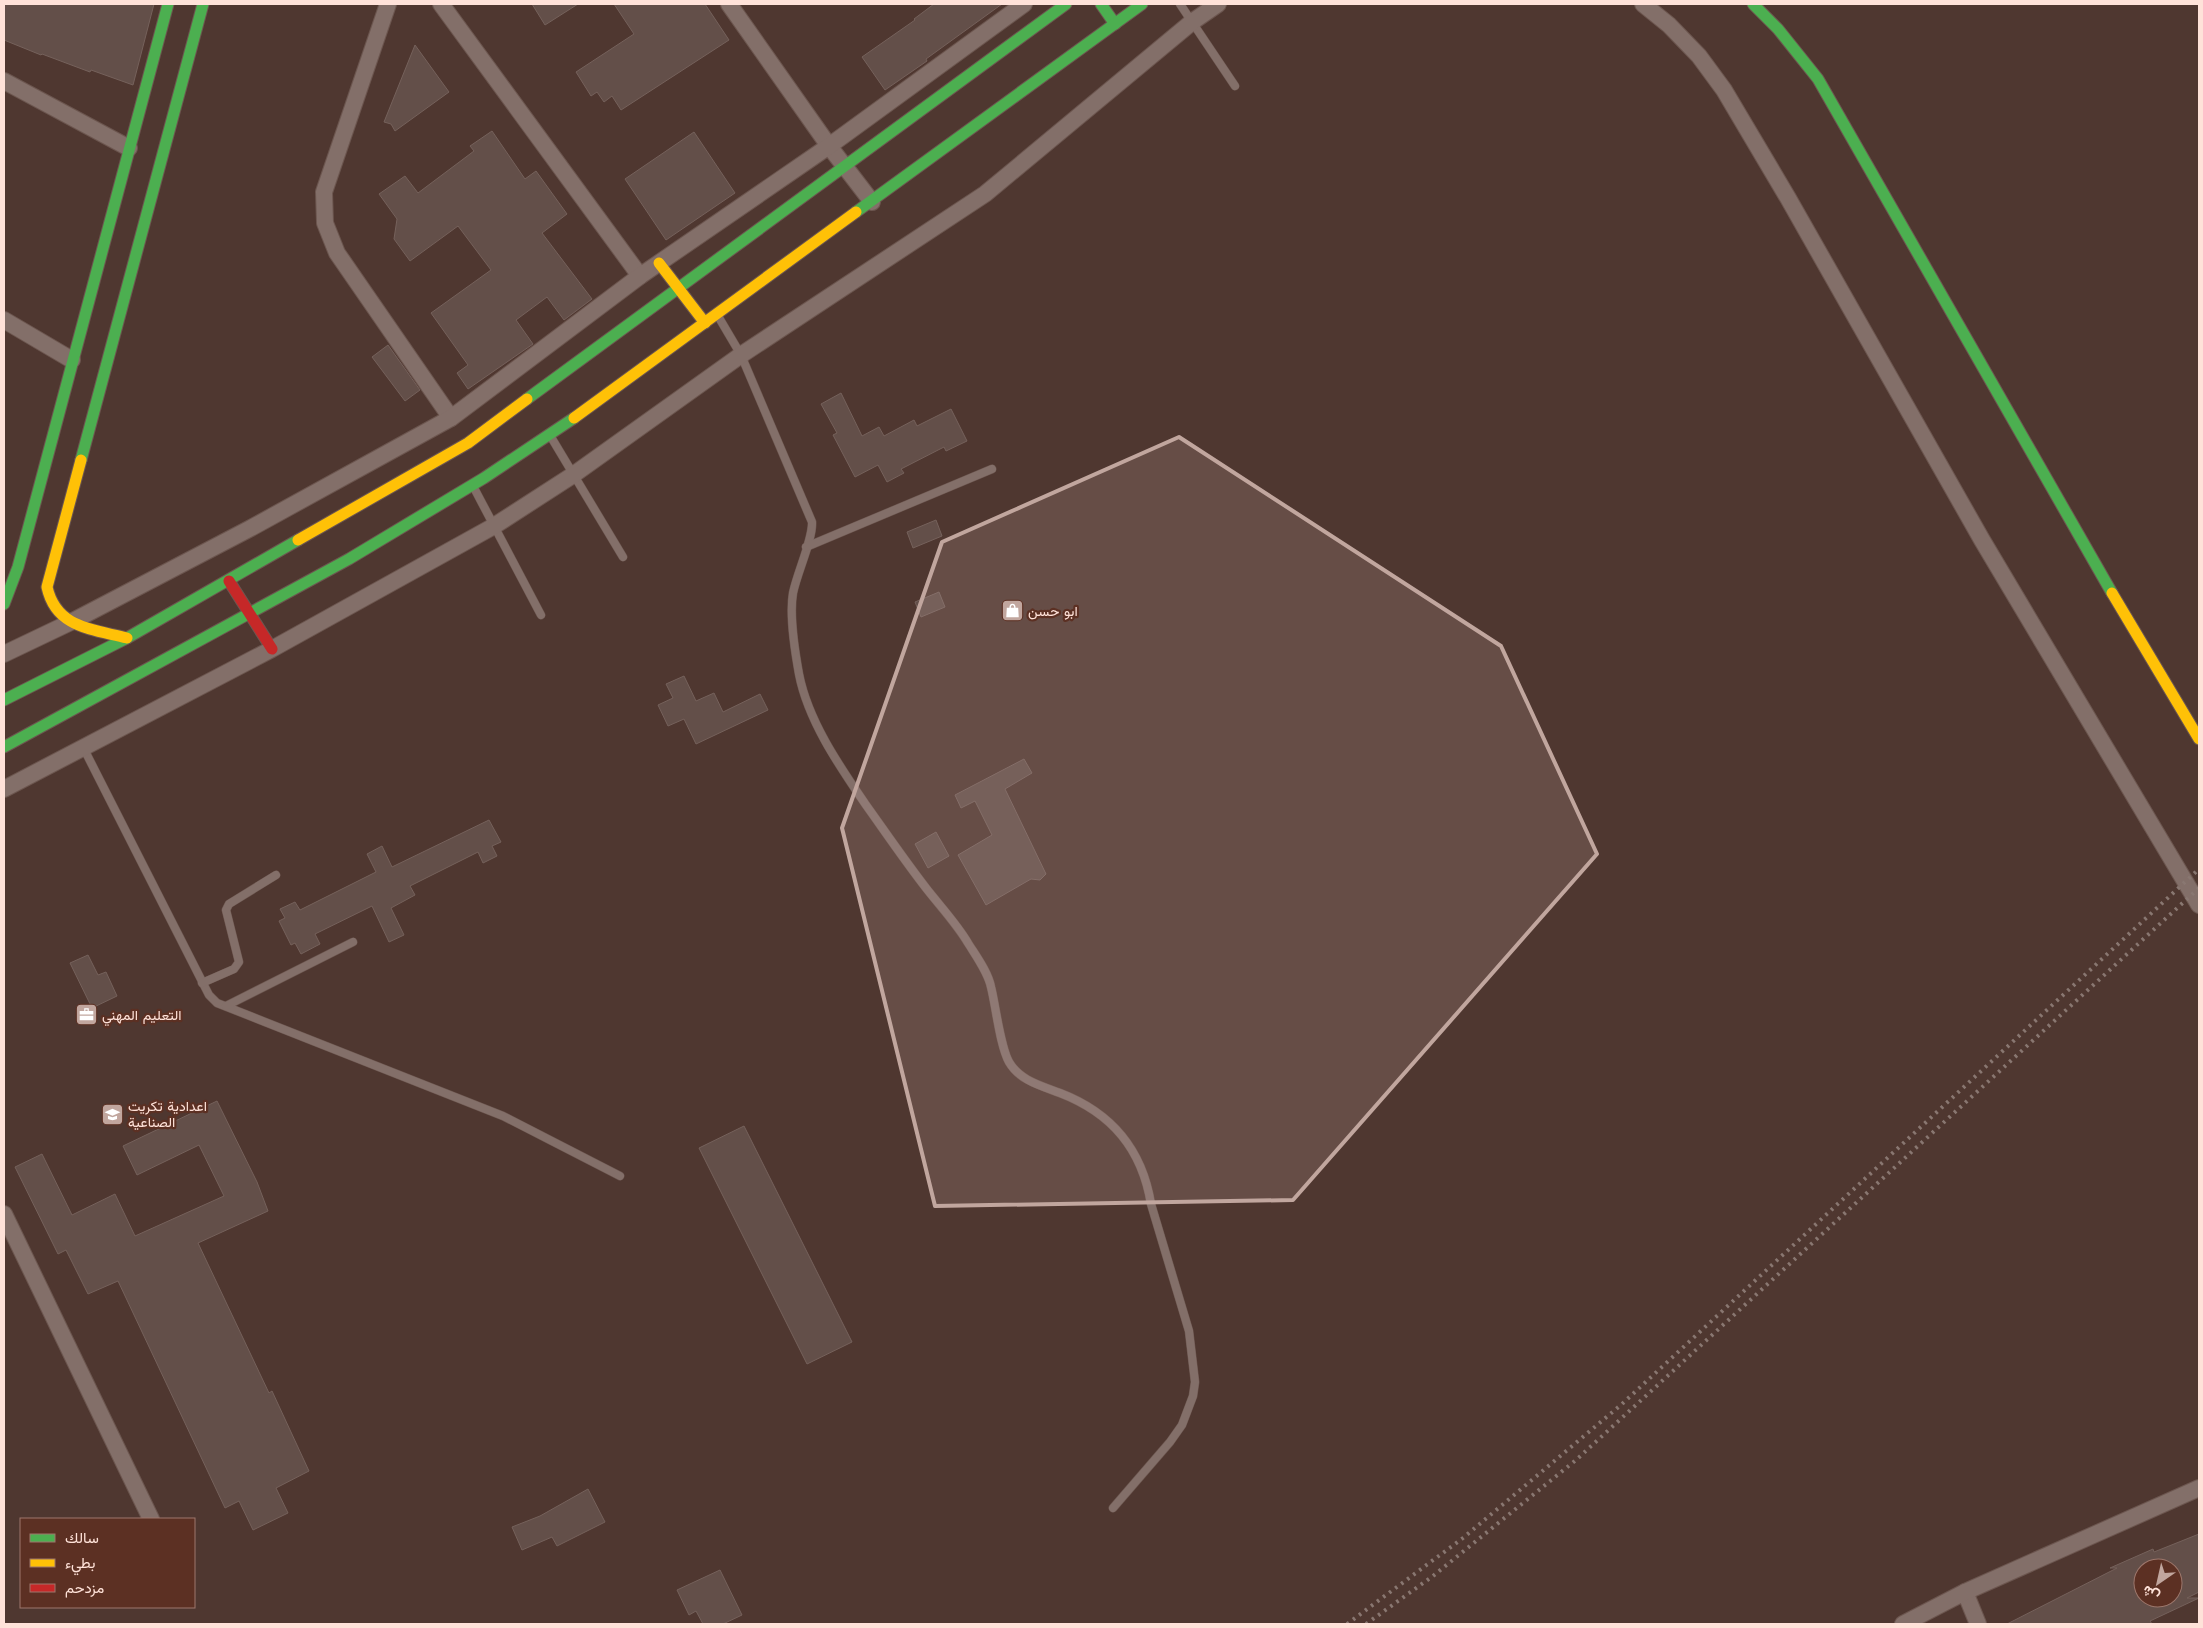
<svg xmlns="http://www.w3.org/2000/svg" width="2203" height="1628" font-family="'Work Sans',Vazirmatn,sans-serif">
	<style>
		.building { fill: #634f49; stroke: #75615b; fill-rule: evenodd }
		.lines { fill: none; stroke-linecap: round; stroke-linejoin: round }
		.lane-casing { stroke: #6c564f; stroke-width: 9 }
		.street-casing { stroke: #6c564f; stroke-width: 18 }
		.fast-casing { stroke: #6c564f; stroke-width: 13 }
		.slow-casing { stroke: #6c564f; stroke-width: 13 }
		.jam-casing { stroke: #6c564f; stroke-width: 13 }
		.lane { stroke: #836f69; stroke-width: 8 }
		.street { stroke: #836f69; stroke-width: 16 }
		.fast { stroke: #4caf50; stroke-width: 11 }
		.slow { stroke: #ffc107; stroke-width: 11 }
		.jam { stroke: #c62828; stroke-width: 11 }
		.rail { stroke: #897771; stroke-width: 4; stroke-dasharray: 2.5 5; stroke-linecap: butt }
		.marked { fill: #c1a69e; fill-opacity: 0.2; stroke: #c1a69e; stroke-width: 4; stroke-linejoin: round }
		.labels { text-anchor: middle; stroke-width: 4.5; stroke-linejoin: round; paint-order: stroke }
		.poi-label { font-size: 14px; fill: #ffe2d9; stroke: #5c3023; text-anchor: start }
	</style>
	<rect width="100%" height="100%" fill="#4f3730"/>
	<g class="building">
		<polygon points="4,4 154,4 133,85 91,70 90,72 42,54 41,55 4,40"/>
		<polygon points="532,4 578,4 545,25"/>
		<polygon points="614,4 705,4 729,40 621,110 612,96 604,102 597,92 591,96 576,72 634,34"/>
		<polygon points="934,4 1002,4 926,59 927,61 885,90 862,57 915,20 914,19"/>
		<polygon points="415,45 449,92 395,131 391,124 384,122"/>
		<polygon points="492,131 525,179 536,171 567,214 542,233 592,299 564,320 547,297 516,320 533,344 468,389 457,373 468,365 431,313 491,270 458,226 410,261 394,239 397,219 379,194 405,176 418,193 474,151 470,146"/>
		<polygon points="694,132 735,193 666,240 625,179"/>
		<polygon points="388,345 420,390 405,401 372,357"/>
		<polygon points="841,393 862,436 879,427 884,436 914,420 917,426 951,409 967,441 946,451 944,447 901,469 904,473 887,482 878,465 855,477 833,435 837,433 821,404"/>
		<polygon points="936,520 942,536 913,548 907,532"/>
		<polygon points="939,592 945,607 921,617 915,602"/>
		<polygon points="684,676 696,701 714,693 723,712 760,694 768,710 696,744 684,719 668,726 658,705 673,698 666,684"/>
		<polygon points="1024,759 1032,773 1005,789 1046,874 1040,880 1031,879 986,905 958,855 992,835 975,801 961,808 955,795"/>
		<polygon points="489,820 501,842 492,846 497,856 483,863 478,852 410,886 415,895 391,908 404,935 389,942 372,906 315,934 320,944 301,954 295,943 291,945 279,921 285,918 280,909 295,902 300,910 376,872 367,854 382,846 392,867"/>
		<polygon points="936,832 949,856 928,868 915,844"/>
		<polygon points="88,955 98,975 106,972 117,996 92,1008 70,963"/>
		<polygon points="217,1101 257,1182 268,1211 198,1243 269,1393 272,1391 309,1471 276,1488 288,1513 253,1530 239,1501 225,1508 118,1281 88,1294 66,1250 58,1254 15,1167 42,1154 72,1215 115,1194 135,1236 224,1196 199,1145 137,1175 123,1146"/>
		<polygon points="744,1126 852,1342 807,1364 699,1148"/>
		<polygon points="588,1489 605,1522 557,1546 552,1537 522,1550 512,1527 540,1516"/>
		<path d="M2199,1534V1592L2187,1598H2199L2150,1621L2152,1624H2007L2117,1568H2110L2153,1549L2154,1552ZM2143,1568H2173V1598H2143Z"/>
		<polygon points="720,1570 742,1615 723,1624 703,1624 696,1611 689,1615 677,1590"/>
	</g>
	<g class="lines">
		<defs>
			<g id="lane">
				<polyline points="1180,4 1235,86"/>
				<path d="M718,316L741,355L812,522C813,539 797,573 793,593C789,616 795,652 799,674C808,721 840,767 866,805C886,833 905,861 926,888C940,906 957,924 968,943C976,956 988,972 991,987C996,1007 1000,1046 1009,1062C1020,1081 1042,1086 1060,1093C1112,1113 1142,1149 1151,1204L1189,1331L1195,1382L1193,1396L1182,1425L1170,1442L1113,1508"/>
				<polyline points="551,437 623,557"/>
				<polyline points="473,486 541,615"/>
				<polyline points="806,547 992,469"/>
				<polyline points="84,749 209,995 217,1003 503,1116 620,1176"/>
				<polyline points="202,983 234,969 239,962 226,910 229,904 276,875"/>
				<polyline points="226,1006 353,942"/>
			</g>
			<g id="street">
				<polyline points="388,4 324,192 325,223 337,253 451,418"/>
				<polyline points="441,4 640,276"/>
				<polyline points="729,4 829,146 872,202"/>
				<polyline points="1643,4 1669,25 1699,56 1724,90 1788,198 1982,540 2199,905"/>
				<polyline points="4,81 129,148"/>
				<polyline points="4,320 72,360"/>
				<polyline points="4,654 71,622 249,529 451,418 640,276 829,146 1024,4"/>
				<polyline points="4,789 272,649 494,526 573,475 741,355 985,194 1192,22 1218,4"/>
				<polyline points="4,1214 151,1519"/>
				<polyline points="1965,1592 1978,1624"/>
				<polyline points="1903,1624 1965,1592 2199,1488"/>
			</g>
			<g id="fast">
				<polyline points="1101,4 1115,24"/>
				<polyline points="1753,4 1778,29 1818,79 2112,593"/>
				<polyline points="856,212 1142,4"/>
				<polyline points="527,399 1066,4"/>
				<polyline points="81,460 203,4"/>
				<polyline points="4,604 18,567 168,4"/>
				<polyline points="4,700 127,638 298,540"/>
				<polyline points="4,747 349,559 484,478 574,418"/>
			</g>
			<g id="slow">
				<polyline points="659,263 705,323"/>
				<polyline points="574,418 856,212"/>
				<path d="M81,460L47,587C56,628 92,629 127,638"/>
				<polyline points="298,540 468,443 527,399"/>
				<polyline points="2112,593 2199,739"/>
			</g>
			<polyline id="jam" points="229,581 272,649"/>
		</defs>
		<use href="#lane" class="lane-casing"/>
		<use href="#street" class="street-casing"/>
		<use href="#fast" class="fast-casing"/>
		<use href="#slow" class="slow-casing"/>
		<use href="#jam" class="jam-casing"/>
		<use href="#lane" class="lane"/>
		<use href="#street" class="street"/>
		<use href="#fast" class="fast"/>
		<use href="#slow" class="slow"/>
		<use href="#jam" class="jam"/>
		<g class="rail">
			<polyline points="1347,1624 1463,1538 1622,1404 2199,869"/>
			<polyline points="1366,1624 1433,1576 1576,1460 2199,888"/>
		</g>
	</g>
	<path class="marked" d="M1179,437L1501,646L1597,854L1293,1200L935,1206L842,828L942,542Z"/>
	<defs>
		<symbol id="shop-square" viewBox="-11 -11 22 22"><rect x="-9" y="-9" width="18" height="18" rx="4" fill="#c1a69e" stroke="#5c3023"/><path d="M-5-2.5h2.3a2.7 3.5 0 0 1 5.4 0H5L5.5 6h-11ZM-1.5-2.5h3a1.5 2.3 0 0 0-3 0Z" fill="#fff"/></symbol>
		<symbol id="office-square" viewBox="-11 -11 22 22"><rect x="-9" y="-9" width="18" height="18" rx="4" fill="#c1a69e" stroke="#5c3023"/><path d="M-6-3h4V-5.5h4V-3h4V5H-6ZM-1-4.5V-3h2v-1.5ZM-6 0V1H6V0Z" fill="#fff"/></symbol>
		<symbol id="school-square" viewBox="-11 -11 22 22"><rect x="-9" y="-9" width="18" height="18" rx="4" fill="#c1a69e" stroke="#5c3023"/><path d="M0-5L7-2L0 1L-7-2ZM-4 1L0 2.5L4 1V4Q0 6-4 4Z" fill="#fff"/></symbol>
	</defs>
	<g fill-rule="evenodd">
		<use href="#shop-square" x="1000" y="598" width="25" height="25"/>
		<use href="#office-square" x="74" y="1002" width="25" height="25"/>
		<use href="#school-square" x="100" y="1102" width="25" height="25"/>
	</g>
	<g class="labels">
		<g class="poi-label">
			<text x="1028" y="616">ابو حسن</text>
			<text x="102" y="1020">التعليم المهني</text>
			<text x="128" y="1111">اعدادية تكريت<tspan x="128" dy="16">الصناعية</tspan></text>
		</g>
	</g>
	<rect width="2203" height="1628" fill="none" stroke="#ffe2d9" stroke-width="10"/>
	<rect x="20" y="1518" width="175" height="90" fill="#5c3023" stroke="#9d776c"/>
	<rect x="30" y="1534" width="25" height="8" fill="#4caf50" stroke="#9d776c"/>
	<text x="65" y="1543" font-size="15" fill="#ffe2d9">سالك</text>
	<rect x="30" y="1559" width="25" height="8" fill="#ffc107" stroke="#9d776c"/>
	<text x="65" y="1568" font-size="15" fill="#ffe2d9">بطيء</text>
	<rect x="30" y="1584" width="25" height="8" fill="#c62828" stroke="#9d776c"/>
	<text x="65" y="1593" font-size="15" fill="#ffe2d9">مزدحم</text>
	<g transform="translate(2158 1583) rotate(214)"><circle r="24" fill="#5c3023" stroke="#9d776c"/>
	<path d="M0-4L9 19L0 12L-9 19Z" fill="#c1a69e"/>
	<text y="-8" font-size="14" font-weight="bold" text-anchor="middle" fill="#ffe2d9">ش</text>
	</g>
</svg>
